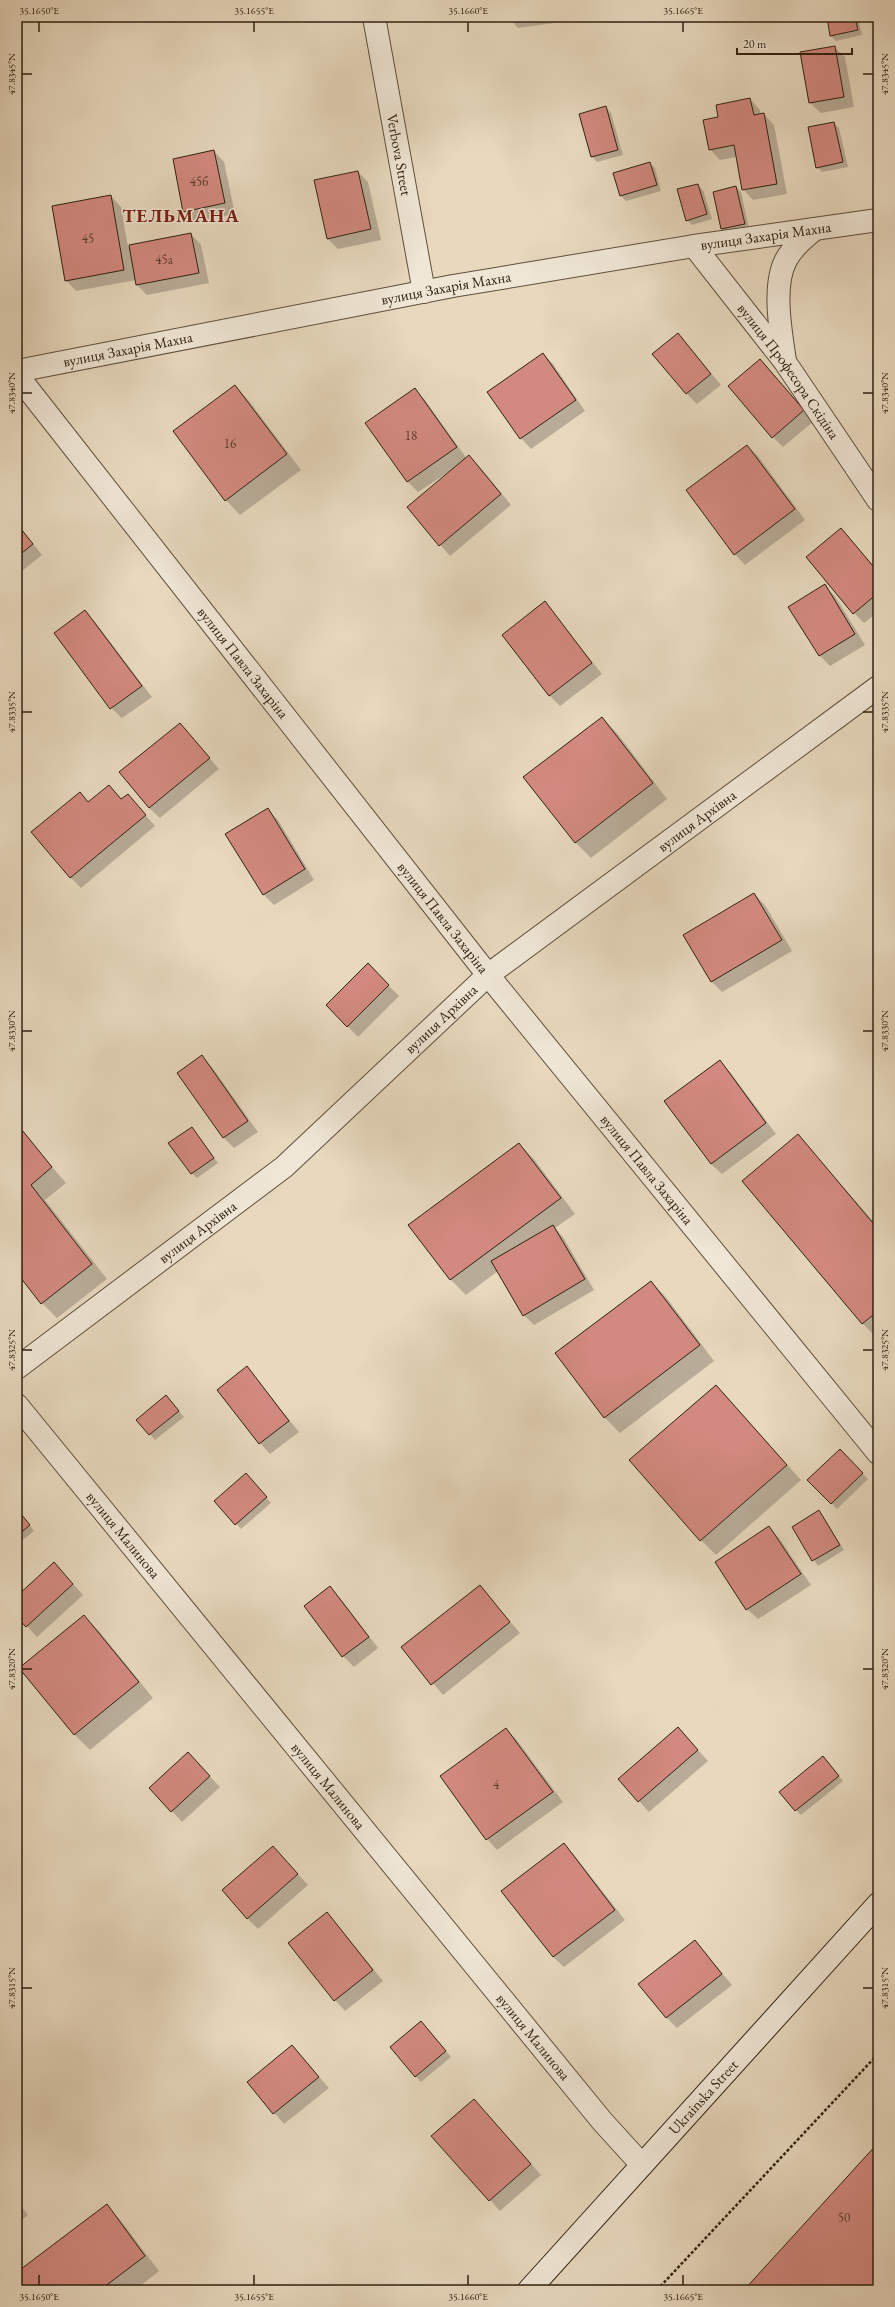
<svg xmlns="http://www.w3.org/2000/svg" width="895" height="2307" font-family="'EB Garamond',serif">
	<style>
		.shadow { fill: #0003 }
		.building { fill: #d2897f; stroke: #302110 }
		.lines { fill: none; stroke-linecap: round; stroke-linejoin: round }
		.street-casing { stroke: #5e4f3c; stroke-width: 24 }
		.secondary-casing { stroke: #302110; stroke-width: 24 }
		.path { stroke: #302110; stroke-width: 2.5; stroke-dasharray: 3 2; stroke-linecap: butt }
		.street { stroke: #efe6d5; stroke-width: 22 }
		.secondary { stroke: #efe6d5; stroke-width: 22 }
		.ticks { fill: none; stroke: #302110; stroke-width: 1.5 }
		.labels { text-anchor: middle; stroke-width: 3; stroke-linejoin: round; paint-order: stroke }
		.number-label { font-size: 13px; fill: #583b2c }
		.street-label { font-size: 15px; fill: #302110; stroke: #efe6d5 }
		.district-label { font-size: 19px; font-weight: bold; letter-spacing: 1px; fill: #7a1f14; stroke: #efe6d5 }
		.neatline { fill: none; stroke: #302110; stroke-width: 1.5 }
		.ticks-label { font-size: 10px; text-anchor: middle; fill: #302110 }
	</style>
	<rect width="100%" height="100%" fill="#e7d8be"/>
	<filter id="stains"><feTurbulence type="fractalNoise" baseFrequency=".005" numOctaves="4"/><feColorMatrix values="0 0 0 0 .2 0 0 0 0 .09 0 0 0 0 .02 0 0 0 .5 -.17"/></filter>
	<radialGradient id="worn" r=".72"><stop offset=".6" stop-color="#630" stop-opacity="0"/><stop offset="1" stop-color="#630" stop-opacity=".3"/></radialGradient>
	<g class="shadow">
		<polygon points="508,17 569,17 569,21 518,28"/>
		<polygon points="828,17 858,17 862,35 836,41 831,36"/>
		<polygon points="834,47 845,57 854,107 821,113 810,103"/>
		<polygon points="750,99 760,110 761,115 764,114 774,125 787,194 753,200 743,189 737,157 720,160 710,149 719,118"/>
		<polygon points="606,107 611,113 623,155 597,162 592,157 580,115"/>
		<polygon points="834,123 839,128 848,167 822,172 817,167"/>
		<polygon points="214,151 224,162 235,214 194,222 184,211"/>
		<polygon points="649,163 655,168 661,191 626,201 621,196 614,173"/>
		<polygon points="358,172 368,182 381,240 338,249 328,239"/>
		<polygon points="697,185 703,190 712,219 692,225 687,220"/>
		<polygon points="736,187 741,192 749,229 727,234 722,229 714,193"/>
		<polygon points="111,196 121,207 128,247 191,234 201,245 209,283 147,295 137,285 136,280 76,291 66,280"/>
		<polygon points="678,334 721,385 697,404 686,393"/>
		<polygon points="543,354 553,364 585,411 531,449 521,438"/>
		<polygon points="770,371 814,421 783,447 773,437"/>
		<polygon points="235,386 249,401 301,470 240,515 226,500"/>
		<polygon points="415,390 425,400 467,459 469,457 480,467 511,505 450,556 408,507 459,465 418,492 408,482 367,424"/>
		<polygon points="747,446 758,456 805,520 745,565 735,554"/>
		<polygon points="17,523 42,555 17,575"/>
		<polygon points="841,529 878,571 878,612 864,623 854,613"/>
		<polygon points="824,586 835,596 865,645 830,666 820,656 789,608"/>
		<polygon points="545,603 602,674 560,706 549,695"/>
		<polygon points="85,612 95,622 152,697 122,718 111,708"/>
		<polygon points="602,718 617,733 667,799 591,858 576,843 525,777"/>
		<polygon points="180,724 219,769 160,818 149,808"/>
		<polygon points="109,786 122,800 128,795 155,826 81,888 70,877 80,794 89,803"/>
		<polygon points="268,810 278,820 314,880 274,905 263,894"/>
		<polygon points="754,894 765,905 792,951 722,992 711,981"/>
		<polygon points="368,965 399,996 358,1037 327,1005"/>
		<polygon points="201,1056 212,1067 258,1132 234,1148 223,1137"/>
		<polygon points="720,1062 730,1072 776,1134 722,1174 711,1164"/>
		<polygon points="192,1128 218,1163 197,1178 192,1173"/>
		<polygon points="22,1132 66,1183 45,1200 107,1279 57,1318 42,1303 17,1272 17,1136"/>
		<polygon points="798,1135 878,1227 878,1339 863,1324 743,1181"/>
		<polygon points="519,1144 534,1159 575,1214 555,1228 563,1237 594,1290 534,1325 524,1315 498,1271 466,1295 451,1280 410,1225"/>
		<polygon points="651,1282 666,1297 714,1361 620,1433 605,1418 556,1353"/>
		<polygon points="247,1367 299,1432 270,1454 260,1443"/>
		<polygon points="716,1386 801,1480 716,1555 701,1540"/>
		<polygon points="171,1402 184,1417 155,1440 138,1420"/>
		<polygon points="840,1450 868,1479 837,1509 809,1480"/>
		<polygon points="251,1480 271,1503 241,1529 216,1501"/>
		<polygon points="17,1509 34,1531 19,1543 17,1541"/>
		<polygon points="819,1511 844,1550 818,1566 793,1527"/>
		<polygon points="769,1527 779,1538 811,1585 758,1619 747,1609"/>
		<polygon points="64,1574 83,1595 37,1637 17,1615 17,1598"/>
		<polygon points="479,1586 520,1633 443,1695 403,1647"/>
		<polygon points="330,1587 340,1598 378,1648 354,1667 343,1656 305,1606"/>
		<polygon points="84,1616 99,1631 153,1698 90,1750 75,1735 20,1668"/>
		<polygon points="678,1728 708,1761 649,1812 619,1779"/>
		<polygon points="506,1729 516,1739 563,1802 497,1850 487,1839"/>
		<polygon points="828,1763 843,1781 801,1815 796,1810"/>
		<polygon points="198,1764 220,1787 182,1822 172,1811"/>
		<polygon points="564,1845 574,1855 625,1920 564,1967 553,1957"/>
		<polygon points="273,1847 308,1885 258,1929 247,1918"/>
		<polygon points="327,1913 383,1981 345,2011 335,2000"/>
		<polygon points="695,1941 732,1985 677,2028 666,2017"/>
		<polygon points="426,2028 451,2057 421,2082 391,2047"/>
		<polygon points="292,2046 329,2088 284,2124 248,2083"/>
		<polygon points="484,2111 541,2175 500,2211 433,2136"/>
		<polygon points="17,2201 28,2215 17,2224"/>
		<polygon points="107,2206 121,2221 159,2271 135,2290 22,2290 17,2283 17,2273"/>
	</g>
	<g class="building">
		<polygon points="827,17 855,17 858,30 830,36"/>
		<polygon points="835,46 844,97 809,103 800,52"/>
		<polygon points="750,98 754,115 764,113 777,184 742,190 734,145 709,150 703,120 718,117 716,105"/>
		<polygon points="606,106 618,150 591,157 579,114"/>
		<polygon points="834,122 843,162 816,168 808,127"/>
		<polygon points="214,150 225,203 183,212 173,159"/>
		<polygon points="650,162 657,185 620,196 613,173"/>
		<polygon points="358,171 371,229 327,239 314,180"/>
		<polygon points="698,184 707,214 686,221 677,189"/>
		<polygon points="736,186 745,224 721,229 713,192"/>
		<polygon points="111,195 124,270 65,281 52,206"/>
		<polygon points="191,233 199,273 136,285 129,245"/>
		<polygon points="678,333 711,374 686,394 652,354"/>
		<polygon points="543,353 576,400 520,439 487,392"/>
		<polygon points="760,359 804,410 772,438 728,386"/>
		<polygon points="235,385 287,454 225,501 173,431"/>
		<polygon points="415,388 457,447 407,482 365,423"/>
		<polygon points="747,445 795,509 734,555 686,490"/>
		<polygon points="469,455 501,494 439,546 407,507"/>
		<polygon points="17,524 33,544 17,557"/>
		<polygon points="841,528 878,572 878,593 853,614 806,557"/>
		<polygon points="825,584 855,634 819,656 788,607"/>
		<polygon points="545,601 592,663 549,696 502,635"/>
		<polygon points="85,610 142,686 110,709 54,633"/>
		<polygon points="602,717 653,783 575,843 523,777"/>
		<polygon points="180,723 210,758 149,808 119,772"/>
		<polygon points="109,785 121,799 128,794 146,815 70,878 31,832 80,792 88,802"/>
		<polygon points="268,808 305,869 263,895 225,834"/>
		<polygon points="754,893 782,940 711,982 683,935"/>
		<polygon points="368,963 389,985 347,1027 326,1005"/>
		<polygon points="202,1055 248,1121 223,1138 177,1073"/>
		<polygon points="720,1060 766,1123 711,1164 664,1101"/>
		<polygon points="192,1127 214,1158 191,1174 168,1143"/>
		<polygon points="22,1130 52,1167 31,1185 92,1264 41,1304 17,1273 17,1134"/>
		<polygon points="798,1134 878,1229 878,1311 862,1324 742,1181"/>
		<polygon points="519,1143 561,1198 450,1280 408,1225"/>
		<polygon points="553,1225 585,1279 523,1316 491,1261"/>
		<polygon points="651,1281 700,1345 604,1418 555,1353"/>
		<polygon points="247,1366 289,1421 259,1444 217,1390"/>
		<polygon points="716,1385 787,1465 700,1541 629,1460"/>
		<polygon points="166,1395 179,1411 149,1435 136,1420"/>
		<polygon points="840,1449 863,1473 831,1504 807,1480"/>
		<polygon points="246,1473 267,1497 235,1525 214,1501"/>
		<polygon points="17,1509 30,1525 17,1536"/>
		<polygon points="819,1510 840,1545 812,1561 792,1527"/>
		<polygon points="769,1526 801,1574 746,1610 715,1562"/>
		<polygon points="54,1562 73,1584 26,1627 17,1617 17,1596"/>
		<polygon points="480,1585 510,1622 431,1685 401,1647"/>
		<polygon points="330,1586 369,1637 342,1657 304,1606"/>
		<polygon points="84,1615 139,1682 74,1735 19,1668"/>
		<polygon points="678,1727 698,1750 638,1802 618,1779"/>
		<polygon points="506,1728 553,1792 486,1840 440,1776"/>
		<polygon points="188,1752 210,1776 171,1812 149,1788"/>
		<polygon points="823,1756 839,1776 795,1811 779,1792"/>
		<polygon points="564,1843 615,1910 553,1957 501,1891"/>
		<polygon points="273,1846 298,1874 247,1919 222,1890"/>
		<polygon points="327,1912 373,1970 334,2001 288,1943"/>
		<polygon points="695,1940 722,1974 666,2018 638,1984"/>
		<polygon points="421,2021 446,2051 415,2077 390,2047"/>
		<polygon points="292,2045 319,2077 273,2114 247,2082"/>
		<polygon points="474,2099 531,2164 489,2201 431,2136"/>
		<polygon points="878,2143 878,2290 744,2290"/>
		<polygon points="107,2204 145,2256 100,2290 21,2290 17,2285 17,2272"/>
	</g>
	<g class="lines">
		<defs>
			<g id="street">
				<path id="s1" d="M374,17L424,292"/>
				<path id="s2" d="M694,246L785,362L878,500"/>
				<path d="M785,361C781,333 772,286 786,260C793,247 804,238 815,229"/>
				<path id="s3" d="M17,371L453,286L694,246L878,220"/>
				<path id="s4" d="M17,375L488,975L878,1453"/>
				<path id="s5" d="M17,1368L284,1167L488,975L878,687"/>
				<path id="s6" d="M17,1405L602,2121L642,2165"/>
			</g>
			<g id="secondary">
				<path id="s7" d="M529,2290L878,1904"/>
			</g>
		</defs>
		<use href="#street" class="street-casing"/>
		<use href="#secondary" class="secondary-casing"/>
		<polyline class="path" points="657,2290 878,2054"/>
		<use href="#street" class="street"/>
		<use href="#secondary" class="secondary"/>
	</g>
	<path class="ticks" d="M39,22V32M254,22V32M468,22V32M683,22V32M22,74H32M863,74H873M22,393H32M863,393H873M22,712H32M863,712H873M22,1031H32M863,1031H873M22,1350H32M863,1350H873M22,1669H32M863,1669H873M22,1988H32M863,1988H873M39,2275V2285M254,2275V2285M468,2275V2285M683,2275V2285"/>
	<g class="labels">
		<g class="number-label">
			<text x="199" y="186">45б</text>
			<text x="88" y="243">45</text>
			<text x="164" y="264">45а</text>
			<text x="411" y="440">18</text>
			<text x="230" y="448">16</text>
			<text x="496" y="1789">4</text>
			<text x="844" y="2222">50</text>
		</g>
		<g class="street-label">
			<text dy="5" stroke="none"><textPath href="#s1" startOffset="140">Verbova Street</textPath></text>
			<text dy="5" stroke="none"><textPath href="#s3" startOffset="761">вулиця Захарія Махна</textPath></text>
			<text dy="5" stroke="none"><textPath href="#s3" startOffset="437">вулиця Захарія Махна</textPath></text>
			<text dy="5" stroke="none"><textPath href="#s3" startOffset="113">вулиця Захарія Махна</textPath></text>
			<text dy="5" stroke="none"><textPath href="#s2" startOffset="157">вулиця Професора Скідіна</textPath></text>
			<text dy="5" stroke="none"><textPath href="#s4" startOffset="366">вулиця Павла Захаріна</textPath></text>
			<text dy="5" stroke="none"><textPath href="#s5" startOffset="874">вулиця Архівна</textPath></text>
			<text dy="5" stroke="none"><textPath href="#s4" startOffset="690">вулиця Павла Захаріна</textPath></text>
			<text dy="5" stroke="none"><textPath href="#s5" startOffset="550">вулиця Архівна</textPath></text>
			<text dy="5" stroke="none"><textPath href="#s4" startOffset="1014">вулиця Павла Захаріна</textPath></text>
			<text dy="5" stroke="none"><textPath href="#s5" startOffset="226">вулиця Архівна</textPath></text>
			<text dy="5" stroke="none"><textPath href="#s6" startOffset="168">вулиця Малинова</textPath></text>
			<text dy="5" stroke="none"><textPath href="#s6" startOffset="492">вулиця Малинова</textPath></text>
			<text dy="5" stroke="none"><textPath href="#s6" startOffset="816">вулиця Малинова</textPath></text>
			<text dy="5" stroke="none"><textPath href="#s7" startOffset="260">Ukrainska Street</textPath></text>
		</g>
		<g class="district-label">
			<text x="181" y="222">ТЕЛЬМАНА</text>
		</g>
	</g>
	<rect width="895" height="2307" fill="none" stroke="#e7d8be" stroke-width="44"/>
	<path d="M737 48v6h115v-6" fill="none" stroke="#302110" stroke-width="2"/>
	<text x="743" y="48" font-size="12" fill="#302110" stroke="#efe6d5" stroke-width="3" paint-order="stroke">20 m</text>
	<rect x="22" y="22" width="851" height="2263" class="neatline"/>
	<g class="ticks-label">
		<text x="39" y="14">35.1650°E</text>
		<text x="254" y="14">35.1655°E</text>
		<text x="468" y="14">35.1660°E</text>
		<text x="683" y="14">35.1665°E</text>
		<text transform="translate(11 74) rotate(-90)" y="4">47.8345°N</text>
		<text transform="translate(884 74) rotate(-90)" y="4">47.8345°N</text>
		<text transform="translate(11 393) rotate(-90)" y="4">47.8340°N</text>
		<text transform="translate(884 393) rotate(-90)" y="4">47.8340°N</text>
		<text transform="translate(11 712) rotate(-90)" y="4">47.8335°N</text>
		<text transform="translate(884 712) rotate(-90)" y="4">47.8335°N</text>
		<text transform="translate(11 1031) rotate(-90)" y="4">47.8330°N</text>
		<text transform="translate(884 1031) rotate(-90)" y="4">47.8330°N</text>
		<text transform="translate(11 1350) rotate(-90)" y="4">47.8325°N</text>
		<text transform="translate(884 1350) rotate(-90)" y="4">47.8325°N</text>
		<text transform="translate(11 1669) rotate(-90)" y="4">47.8320°N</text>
		<text transform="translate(884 1669) rotate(-90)" y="4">47.8320°N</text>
		<text transform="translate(11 1988) rotate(-90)" y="4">47.8315°N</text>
		<text transform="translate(884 1988) rotate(-90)" y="4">47.8315°N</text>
		<text x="39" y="2300">35.1650°E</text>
		<text x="254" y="2300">35.1655°E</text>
		<text x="468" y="2300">35.1660°E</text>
		<text x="683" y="2300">35.1665°E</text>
	</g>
	<rect width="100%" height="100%" filter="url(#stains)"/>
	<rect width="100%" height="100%" fill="url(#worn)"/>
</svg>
